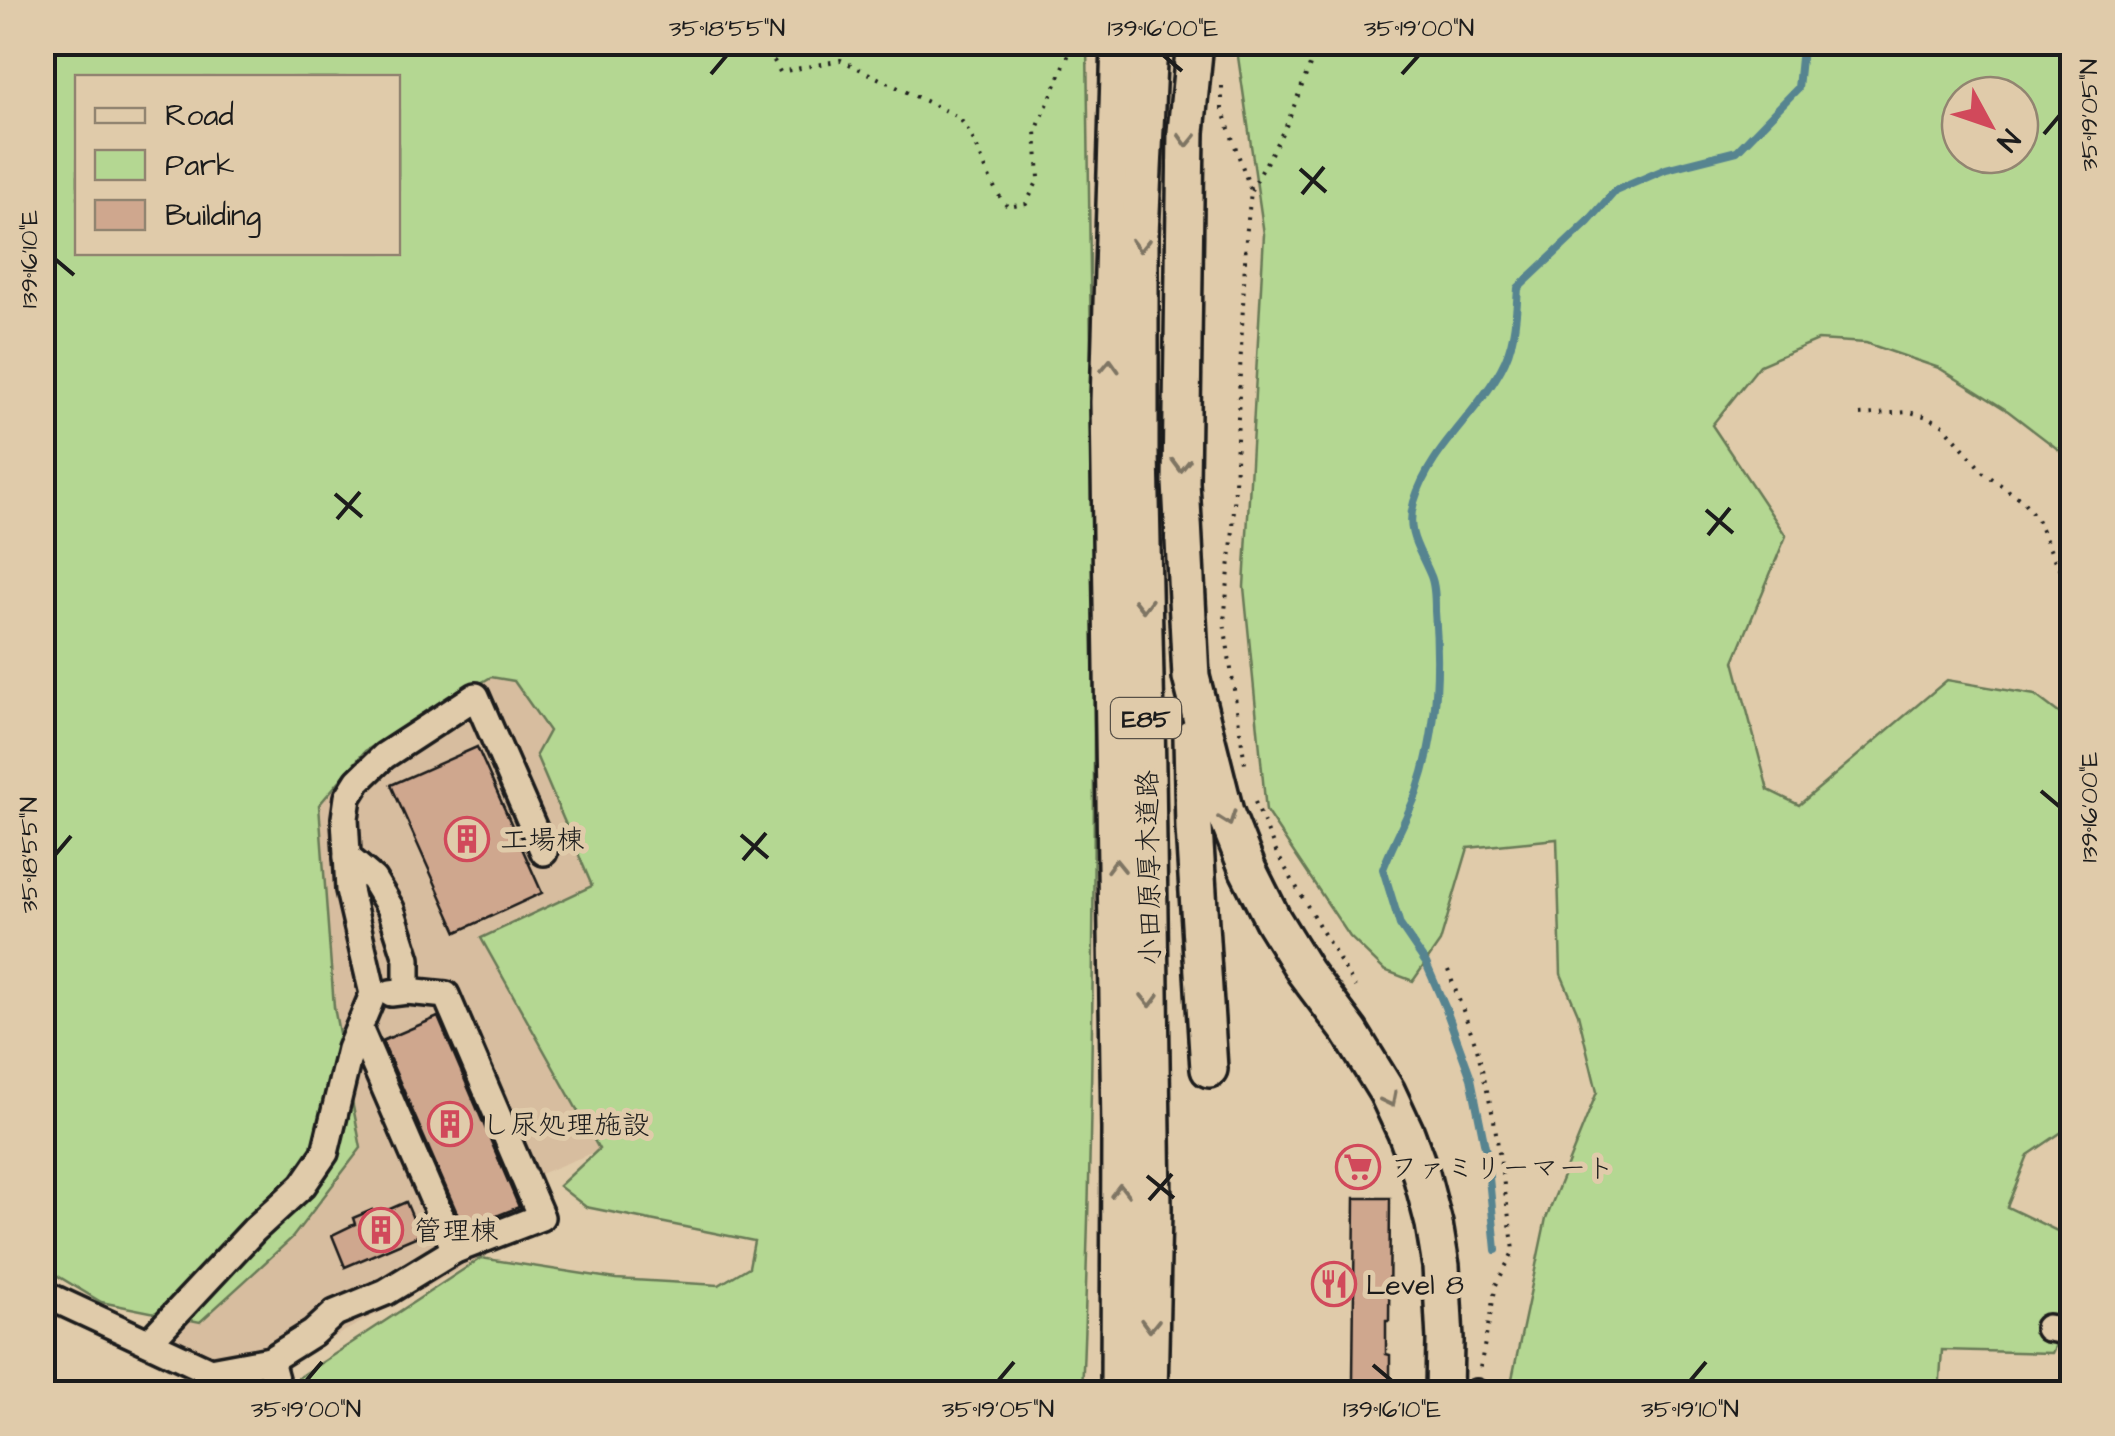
<svg xmlns="http://www.w3.org/2000/svg" width="2115" height="1436" font-family="'Architects Daughter','Klee One',sans-serif">
	<style>
		.built { fill: #d7bd9f }
		.green { fill: #b4d792; stroke: #687a57; stroke-width: 2.5; fill-rule: evenodd }
		.lines { fill: none; stroke-linecap: round; stroke-linejoin: round }
		.stream { stroke: #568490; stroke-width: 8 }
		.building { fill: #cfa78e; stroke: #1c1c1c; stroke-width: 2.5 }
		.minor-casing { stroke: #1c1c1c; stroke-width: 32 }
		.highway-casing { stroke: #1c1c1c; stroke-width: 42 }
		.path { stroke: #1c1c1c; stroke-width: 4; stroke-dasharray: 2.5 8; stroke-linecap: butt }
		.minor { stroke: #e0cbaa; stroke-width: 25 }
		.highway { stroke: #e0cbaa; stroke-width: 35 }
		.oneway { stroke: #7e7463 }
		.ticks { fill: none; stroke: #1c1c1c; stroke-width: 4 }
		.labels { text-anchor: middle; stroke-width: 10; stroke-linejoin: round; paint-order: stroke }
		.shield { fill: #e0cbaa; stroke: #575047; stroke-width: 2.5 }
		.shield-label { font-size: 25px; font-weight: bold; fill: #1c1c1c }
		.poi-label { font-size: 28px; fill: #1c1c1c; stroke: #e0cbaa; text-anchor: start }
		.street-label { font-size: 28px; fill: #1c1c1c; stroke: #e0cbaa }
		.neatline { fill: none; stroke: #1c1c1c; stroke-width: 4 }
		.ticks-label { font-size: 25px; text-anchor: middle; fill: #1c1c1c }
	</style>
	<rect width="100%" height="100%" fill="#e0cbaa"/>
	<filter id="ink" filterUnits="userSpaceOnUse"><feTurbulence type="fractalNoise" baseFrequency=".01" numOctaves="2"/><feDisplacementMap in="SourceGraphic" scale="20" xChannelSelector="R" yChannelSelector="G"/><feConvolveMatrix kernelMatrix="1 2 1 2 8 2 1 2 1" color-interpolation-filters="sRGB"/></filter>
	<g filter="url(#ink)">
		<polygon class="built" points="491,677 514,681 549,732 536,756 592,886 482,939 599,1150 535,1176 544,1224 276,1368 212,1381 158,1363 169,1337 185,1324 192,1241 319,805 365,751"/>
		<g class="green">
			<path d="M43,43H1087C1093,493 1101,944 1082,1393H291L289,1384L481,1258L616,1279L719,1285L749,1267L754,1241L586,1207L559,1186L599,1149L481,938L592,886L536,755L549,731L514,681L491,677L365,751L319,805L334,1007L361,1148L292,1238L200,1322L101,1302L43,1267ZM78,78H398V252H78Z"/>
			<path d="M1236,43H2072V460L2008,411L1939,368L1866,343L1818,340L1760,365L1712,425L1786,536L1734,661L1768,790L1799,805L1947,680L2035,695L2072,723V1125L2028,1155L2007,1207L2072,1238V1311L2052,1353L1942,1350L1939,1393H1509L1546,1218L1597,1092L1578,1014L1561,974L1557,839L1468,848L1440,942L1413,981L1384,970L1350,937L1266,811L1244,587L1264,234ZM1960,95H2020V155H1960Z"/>
		</g>
		<g class="lines">
			<path class="stream" d="M1496,1250L1487,1157L1471,1078L1445,1007L1426,963L1400,925L1383,869C1393,843 1407,818 1417,792C1437,734 1440,671 1435,611C1435,599 1435,584 1430,574C1419,548 1405,532 1414,502C1430,449 1475,417 1501,369C1515,344 1516,316 1518,288L1588,222L1615,191L1666,169L1737,151L1798,88L1801,58L1811,42"/>
		</g>
		<g class="building">
			<polygon points="477,747 542,893 457,932 391,785"/>
			<polygon points="438,1017 519,1207 464,1229 382,1041"/>
			<polygon points="1355,1198 1390,1198 1389,1321 1386,1321 1386,1354 1390,1355 1390,1382 1353,1381"/>
			<polygon points="406,1202 420,1235 345,1267 332,1235 355,1224 353,1218 372,1210 374,1216"/>
		</g>
		<g class="lines">
			<defs>
				<g id="minor">
					<polyline points="347,857 373,879 391,909 407,959 407,991 391,993"/>
					<polyline points="359,1028 455,1250"/>
					<polyline points="42,1293 210,1371 270,1360 313,1333 335,1313 386,1292 455,1250 541,1217 446,995 407,991"/>
					<polyline points="2048,1328 2072,1332"/>
					<polyline points="149,1342 254,1230 303,1185 325,1153 350,1049 373,994 349,890 345,818 348,797 358,781 384,756 476,696 544,852"/>
					<polyline points="270,1360 279,1394"/>
					<polyline points="1476,1394 1476,1393"/>
				</g>
				<g id="highway">
					<polyline points="1195,42 1186,132 1181,482 1191,677 1225,812 1248,870 1273,920 1305,972 1350,1032 1387,1092 1406,1133 1421,1174 1434,1224 1441,1266 1445,1340 1444,1394"/>
					<polyline points="1192,738 1194,828 1209,1069"/>
					<polyline points="1119,1394 1120,1130 1109,402 1120,42"/>
					<polyline points="1149,1394 1153,1209 1147,770 1140,453 1140,234 1149,42"/>
				</g>
			</defs>
			<use href="#minor" class="minor-casing"/>
			<use href="#highway" class="highway-casing"/>
			<g class="path">
				<path d="M764,42L780,72L841,60L958,117C982,143 984,181 1008,207L1026,204L1039,178L1036,131L1074,42"/>
				<polyline points="1222,86 1222,109 1251,191 1246,238 1233,529 1224,622 1245,764"/>
				<polyline points="1251,191 1287,124 1319,42"/>
				<polyline points="1860,415 1910,412 1928,417 1944,425 1983,472 2023,501 2037,519 2055,561 2072,584"/>
				<polyline points="1255,802 1277,854 1355,987"/>
				<polyline points="1448,970 1477,1048 1494,1120 1514,1250 1496,1285 1480,1368"/>
			</g>
			<use href="#minor" class="minor"/>
			<use href="#highway" class="highway"/>
		</g>
		<defs><path id="oneway-chevron" d="M-2-3.5L2.5 0L-2 3.5" fill="none" stroke-width="1.6" stroke-linecap="round" stroke-linejoin="round" transform="scale(2.5)"/></defs>
		<g class="oneway">
			<use href="#oneway-chevron" transform="translate(1187 140) rotate(92)"/>
			<use href="#oneway-chevron" transform="translate(1140 245) rotate(91)"/>
			<use href="#oneway-chevron" transform="translate(1110 366) rotate(-88)"/>
			<use href="#oneway-chevron" transform="translate(1181 465) rotate(91)"/>
			<use href="#oneway-chevron" transform="translate(1143 605) rotate(89)"/>
			<use href="#oneway-chevron" transform="translate(1228 819) rotate(70)"/>
			<use href="#oneway-chevron" transform="translate(1116 866) rotate(-91)"/>
			<use href="#oneway-chevron" transform="translate(1150 1000) rotate(89)"/>
			<use href="#oneway-chevron" transform="translate(1390 1100) rotate(63)"/>
			<use href="#oneway-chevron" transform="translate(1120 1191) rotate(-90)"/>
			<use href="#oneway-chevron" transform="translate(1150 1325) rotate(91)"/>
		</g>
	</g>
	<path class="ticks" d="M1163,55L1182,71M711,74L727,55M1402,74L1419,55M2044,134L2060,115M1300,169L1326,192M1302,194L1324,167M55,259L74,275M335,494L362,517M1706,510L1733,533M337,519L360,492M1708,535L1730,508M2041,791L2060,807M741,835L768,858M55,855L71,836M743,860L766,833M1147,1176L1174,1198M1149,1200L1172,1174M1373,1365L1392,1381M306,1381L322,1362M998,1381L1014,1362M1690,1381L1706,1362"/>
	<defs>
		<symbol id="building-ring" viewBox="-11 -11 22 22"><circle r="9.5" fill="#e0cbaa" stroke="#d1495b" stroke-width="1.5"/><path d="M-4-6H4V6H1V3H-1V6H-4ZM-2.5-4.3h1.7v1.8h-1.7ZM.8-4.3h1.7v1.8H.8ZM-2.5-1h1.7V.8h-1.7ZM.8-1h1.7V.8H.8Z" fill="#d1495b"/></symbol>
		<symbol id="supermarket-ring" viewBox="-11 -11 22 22"><circle r="9.5" fill="#e0cbaa" stroke="#d1495b" stroke-width="1.5"/><path d="M-6-5.5h2.5l.6 2H6L4.5 2H-2.5L-4.4-4H-6ZM-1.5 3.2a1.3 1.3 0 1 0 .1 0ZM3 3.2a1.3 1.3 0 1 0 .1 0Z" fill="#d1495b"/></symbol>
		<symbol id="restaurant-ring" viewBox="-11 -11 22 22"><circle r="9.5" fill="#e0cbaa" stroke="#d1495b" stroke-width="1.5"/><path d="M-5-6h1v4h1v-4h1v4h1v-4h1v5L-1.5 .5V6h-2V.5L-5-1ZM5-6V6H3V1.5H1.5Q1.5-4 5-6Z" fill="#d1495b"/></symbol>
	</defs>
	<g fill-rule="evenodd">
		<use href="#building-ring" x="442" y="814" width="50" height="50"/>
		<use href="#building-ring" x="425" y="1099" width="50" height="50"/>
		<use href="#supermarket-ring" x="1333" y="1142" width="50" height="50"/>
		<use href="#building-ring" x="356" y="1205" width="50" height="50"/>
		<use href="#restaurant-ring" x="1309" y="1259" width="50" height="50"/>
	</g>
	<g class="labels">
		<rect class="shield" x="1111" y="698" width="70" height="40" rx="8"/>
		<g class="shield-label">
			<text x="1146" y="727">E85</text>
		</g>
		<g class="poi-label">
			<text x="500" y="849">工場棟</text>
			<text x="482" y="1134">し尿処理施設</text>
			<text x="1390" y="1177">ファミリーマート</text>
			<text x="414" y="1240">管理棟</text>
			<text x="1366" y="1294">Level 8</text>
		</g>
		<g class="street-label">
			<text transform="translate(1148 868) rotate(-91)" y="10">小田原厚木道路</text>
		</g>
	</g>
	<rect width="2115" height="1436" fill="none" stroke="#e0cbaa" stroke-width="110"/>
	<rect x="75" y="75" width="325" height="180" fill="#e0cbaa" stroke="#928571" stroke-width="2.5"/>
	<rect x="95" y="108" width="50" height="15" fill="#e0cbaa" stroke="#928571" stroke-width="2.5"/>
	<text x="165" y="125" font-size="30" fill="#1c1c1c">Road</text>
	<rect x="95" y="150" width="50" height="30" fill="#b4d792" stroke="#928571" stroke-width="2.5"/>
	<text x="165" y="175" font-size="30" fill="#1c1c1c">Park</text>
	<rect x="95" y="200" width="50" height="30" fill="#cfa78e" stroke="#928571" stroke-width="2.5"/>
	<text x="165" y="225" font-size="30" fill="#1c1c1c">Building</text>
	<g transform="translate(1990 125) rotate(130)"><circle r="48" fill="#e0cbaa" stroke="#928571" stroke-width="2.5"/>
	<path d="M0-8L18 38L0 25L-18 38Z" fill="#d1495b"/>
	<text y="-15" font-size="28" font-weight="bold" text-anchor="middle" fill="#1c1c1c">N</text>
	</g>
	<rect x="55" y="55" width="2005" height="1326" class="neatline"/>
	<g class="ticks-label">
		<text x="727" y="36">35°18'55"N</text>
		<text x="1163" y="36">139°16'00"E</text>
		<text x="1419" y="36">35°19'00"N</text>
		<text transform="translate(2088 115) rotate(-90)" y="9">35°19'05"N</text>
		<text transform="translate(28 259) rotate(-90)" y="9">139°16'10"E</text>
		<text transform="translate(2088 807) rotate(-90)" y="9">139°16'00"E</text>
		<text transform="translate(28 855) rotate(-90)" y="9">35°18'55"N</text>
		<text x="306" y="1417">35°19'00"N</text>
		<text x="998" y="1417">35°19'05"N</text>
		<text x="1392" y="1417">139°16'10"E</text>
		<text x="1690" y="1417">35°19'10"N</text>
	</g>
</svg>
